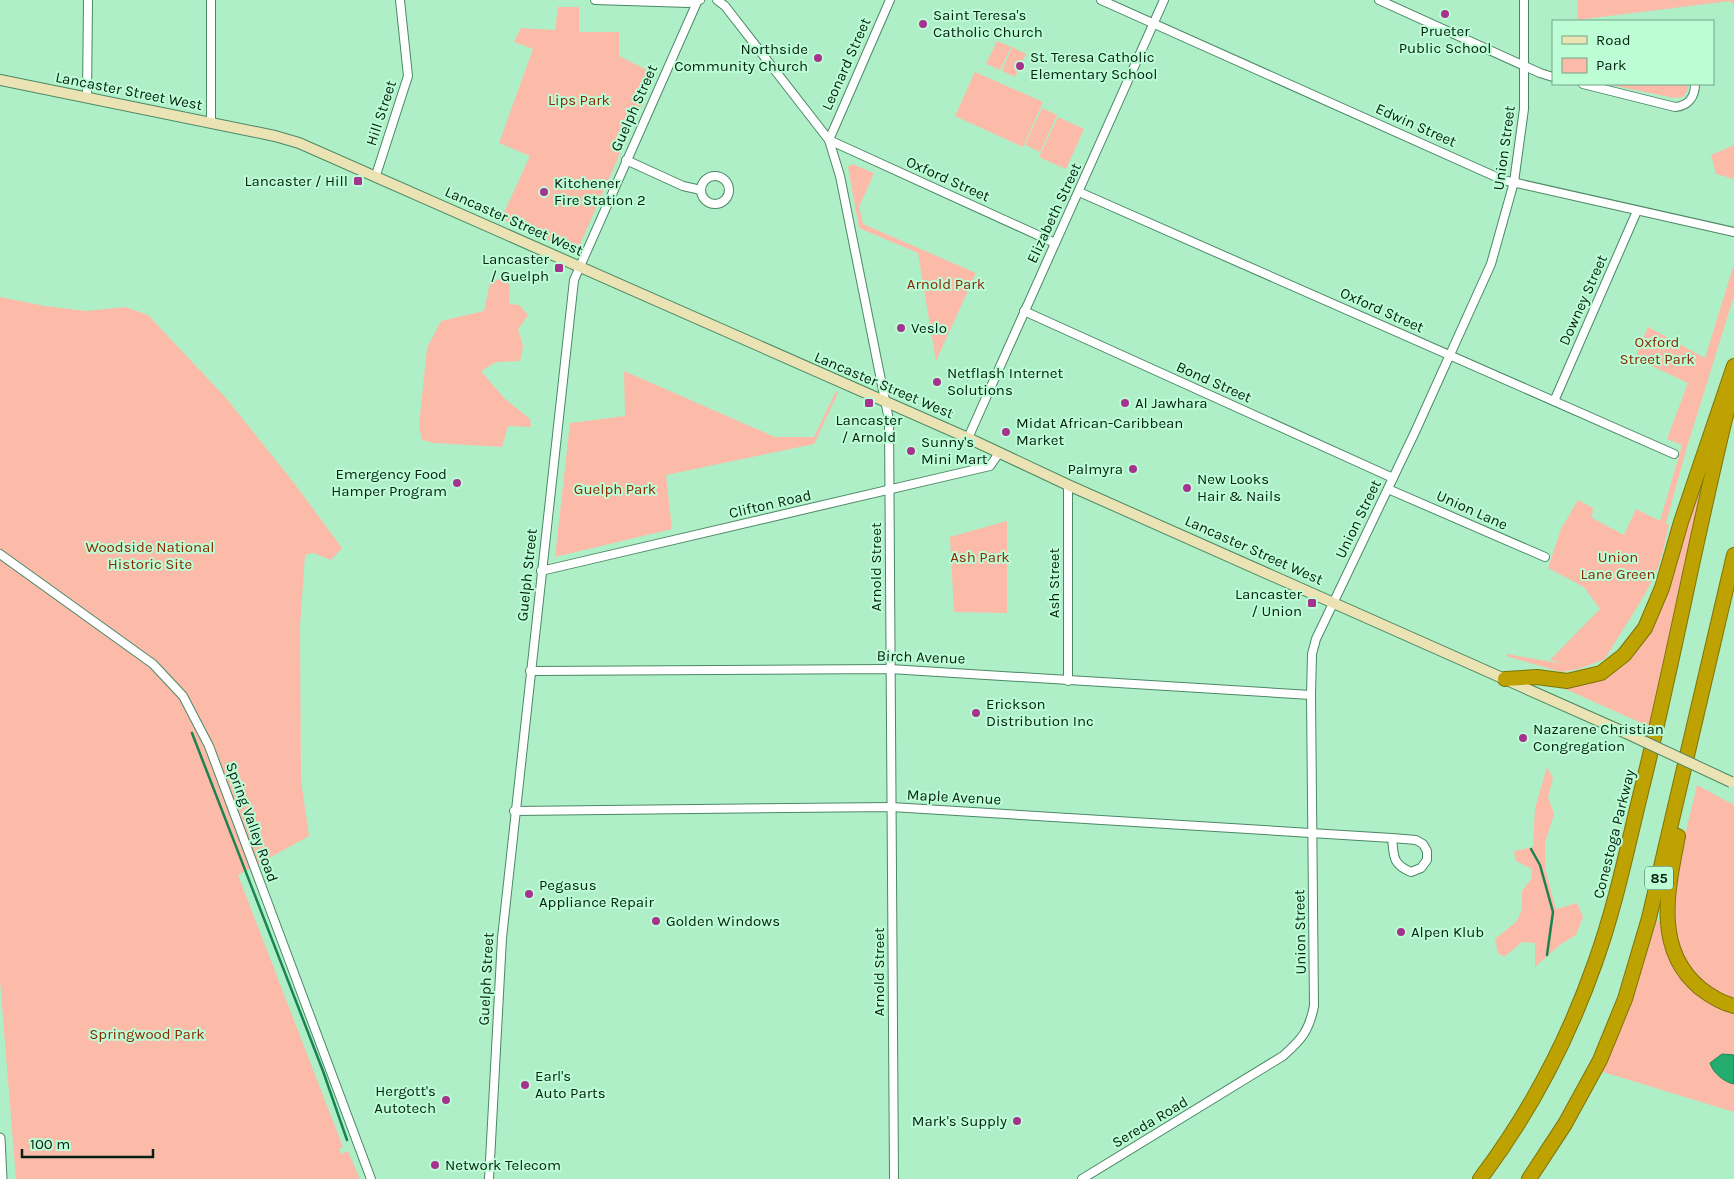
<svg xmlns="http://www.w3.org/2000/svg" width="1734" height="1179" font-family="Karla,sans-serif">
	<style>
		.green { fill: #fcbba8 }
		.water { fill: #24ad6e; stroke: #1b8352 }
		.lines { fill: none; stroke-linecap: round; stroke-linejoin: round }
		.stream { stroke: #1b8352; stroke-width: 2.5 }
		.minor-casing { stroke: #4b8865; stroke-width: 10 }
		.tertiary-casing { stroke: #4b8865; stroke-width: 11 }
		.secondary-casing { stroke: #4b8865; stroke-width: 12 }
		.motorway-casing { stroke: #7d7408; stroke-width: 16 }
		.minor { stroke: #fff; stroke-width: 8 }
		.tertiary { stroke: #fff; stroke-width: 9 }
		.secondary { stroke: #ebe3b3; stroke-width: 10 }
		.motorway { stroke: #bda202; stroke-width: 14 }
		.secondary-bridge-casing { stroke: #4b8865; stroke-width: 12; stroke-linecap: butt }
		.secondary-bridge { stroke: #ebe3b3; stroke-width: 10 }
		.poi-dot { fill: #a5328d; stroke: #bcfdd5; stroke-width: 2 }
		.labels { text-anchor: middle; stroke-width: 4; stroke-linejoin: round; paint-order: stroke }
		.shield { fill: #bcfdd5; stroke: #3d624c; stroke-width: 1 }
		.shield-label { font-size: 14px; font-weight: bold; fill: #062012 }
		.poi-label { font-size: 15px; fill: #062012; stroke: #bcfdd5; text-anchor: start }
		.street-label { font-size: 15px; fill: #062012; stroke: #bcfdd5 }
		.park-label { font-size: 15px; fill: #8c2802; stroke: #bcfdd5 }
	</style>
	<rect width="100%" height="100%" fill="#afefc8"/>
	<g class="green">
		<polygon points="1578,0 1734,0 1734,5 1730,1 1577,20"/>
		<polygon points="558,7 579,7 579,32 619,32 619,56 655,74 577,251 574,252 501,219 530,156 499,143 533,49 514,42 521,28 555,30"/>
		<polygon points="997,41 1011,47 1000,70 986,64"/>
		<polygon points="1012,47 1026,54 1015,77 1002,71"/>
		<polygon points="975,72 1043,102 1023,147 955,116"/>
		<polygon points="1606,84 1688,84 1688,90 1683,97 1674,98"/>
		<polygon points="1042,108 1057,115 1040,152 1025,145"/>
		<polygon points="1058,117 1084,129 1066,169 1039,157"/>
		<polygon points="1734,145 1734,179 1716,174 1711,155"/>
		<polygon points="852,164 874,173 859,207 863,224 976,273 936,361 918,253 859,228 848,167"/>
		<path d="M1734,264V296L1687,447L1666,523L1669,525C1665,540 1663,556 1657,570C1643,602 1622,629 1605,659L1579,669L1561,672L1506,656L1507,654L1563,664L1550,660L1600,609L1584,587L1548,568L1561,529L1578,500L1593,508L1592,518L1624,535L1636,509L1660,521L1682,445L1667,439L1688,383L1635,358L1648,327L1705,358Z"/>
		<polygon points="503,277 510,286 509,304 519,305 528,315 518,329 523,346 520,361 496,362 481,371 504,398 530,419 531,427 508,426 502,447 434,443 422,440 419,426 427,348 441,321 484,311 490,283"/>
		<polygon points="0,297 45,306 86,311 125,307 148,315 226,398 294,483 342,548 331,560 313,553 305,555 300,626 301,780 309,836 238,875 343,1147 339,1149 341,1154 348,1151 360,1179 16,1179 0,981"/>
		<polygon points="624,371 775,437 814,437 836,391 838,393 814,444 666,475 672,529 555,557 570,423 625,416"/>
		<path d="M1697,493L1703,494L1650,727L1561,687V684C1577,680 1597,678 1613,672C1658,654 1683,537 1697,493Z"/>
		<polygon points="1007,521 1007,613 954,612 950,537"/>
		<polygon points="1547,767 1553,778 1548,797 1554,814 1545,843 1545,868 1556,909 1577,903 1583,917 1576,935 1561,944 1535,967 1535,943 1522,942 1504,957 1498,953 1495,939 1517,921 1522,909 1522,891 1531,879 1532,869 1516,861 1514,851 1533,847 1535,808"/>
		<path d="M1697,785L1734,805V999C1639,970 1683,852 1697,785Z"/>
		<path d="M1657,920L1663,923L1672,965L1697,994L1734,1013V1055L1722,1054L1710,1063C1713,1073 1724,1082 1734,1084V1112L1603,1072Z"/>
	</g>
	<path class="water" d="M1722,1054L1734,1055V1084C1724,1082 1713,1073 1710,1063Z"/>
	<g class="lines">
		<g class="stream">
			<polyline points="192,733 323,1071 347,1140"/>
			<polyline points="1531,849 1540,865 1553,912 1547,955"/>
		</g>
		<defs>
			<g id="minor">
				<polyline points="595,0 689,3 700,0"/>
				<polyline points="717,0 725,6 829,140 840,176 889,420 894,1179"/>
				<polyline points="890,0 829,140 1055,243"/>
				<polyline points="1101,0 1503,180 1734,232"/>
				<polyline points="1379,0 1540,73 1553,77"/>
				<path d="M1583,84L1675,107C1688,106 1695,97 1695,84"/>
				<polyline points="87,98 88,0"/>
				<polyline points="211,123 211,0"/>
				<polyline points="626,160 683,186 701,190"/>
				<polyline points="376,175 408,76 400,0"/>
				<circle cx="715" cy="190" r="14"/>
				<polyline points="1079,192 1674,454"/>
				<polyline points="1024,311 1393,478"/>
				<polyline points="1555,399 1637,211"/>
				<polyline points="968,438 1164,0"/>
				<polyline points="1068,485 1068,681"/>
				<polyline points="1388,489 1545,557"/>
				<polyline points="0,554 153,664 183,696 209,746 371,1179"/>
				<polyline points="541,571 990,466 999,453"/>
				<polyline points="530,671 890,669 1311,695"/>
				<path d="M514,811L891,807L1392,838L1416,840L1423,844L1427,851V860L1421,868L1411,872C1392,864 1394,856 1392,838"/>
				<polyline points="489,1179 502,938 574,280 698,0"/>
				<path d="M1082,1179L1283,1056C1302,1039 1309,1031 1314,1006L1311,695L1312,654L1316,639L1415,432L1491,264L1514,182L1524,109V0"/>
			</g>
			<polyline id="tertiary" points="0,1138 2,1179"/>
			<polyline id="secondary" points="0,80 275,136 299,143 968,438 1068,485 1626,733"/>
			<g id="motorway">
				<polyline points="1505,679 1537,677 1567,681 1601,673 1624,655 1645,628 1662,588 1681,522 1734,366"/>
				<path d="M1678,836C1668,888 1653,949 1700,988C1709,995 1722,1003 1734,1006"/>
				<path d="M1480,1179C1529,1114 1568,1040 1595,963C1615,908 1627,849 1641,792C1675,656 1699,519 1734,383"/>
				<polyline points="1529,1179 1565,1124 1600,1060 1625,999 1649,918 1734,555"/>
			</g>
		</defs>
		<use href="#minor" class="minor-casing"/>
		<use href="#tertiary" class="tertiary-casing"/>
		<use href="#secondary" class="secondary-casing"/>
		<use href="#motorway" class="motorway-casing"/>
		<use href="#minor" class="minor"/>
		<use href="#tertiary" class="tertiary"/>
		<use href="#secondary" class="secondary"/>
		<use href="#motorway" class="motorway"/>
		<defs>
			<polyline id="secondary-bridge" points="1626,733 1731,782"/>
		</defs>
		<use href="#secondary-bridge" class="secondary-bridge-casing"/>
		<use href="#secondary-bridge" class="secondary-bridge"/>
	</g>
	<g class="poi-dot">
		<circle cx="1445" cy="14" r="5"/>
		<circle cx="923" cy="24" r="5"/>
		<circle cx="818" cy="58" r="5"/>
		<circle cx="1020" cy="66" r="5"/>
		<rect x="353" y="176" width="10" height="10" rx="2.5"/>
		<circle cx="544" cy="192" r="5"/>
		<rect x="554" y="263" width="10" height="10" rx="2.5"/>
		<circle cx="901" cy="328" r="5"/>
		<circle cx="937" cy="382" r="5"/>
		<rect x="864" y="398" width="10" height="10" rx="2.5"/>
		<circle cx="1125" cy="403" r="5"/>
		<circle cx="1006" cy="432" r="5"/>
		<circle cx="911" cy="451" r="5"/>
		<circle cx="1133" cy="469" r="5"/>
		<circle cx="457" cy="483" r="5"/>
		<circle cx="1187" cy="488" r="5"/>
		<rect x="1307" y="598" width="10" height="10" rx="2.5"/>
		<circle cx="976" cy="713" r="5"/>
		<circle cx="1523" cy="738" r="5"/>
		<circle cx="529" cy="894" r="5"/>
		<circle cx="656" cy="921" r="5"/>
		<circle cx="1401" cy="932" r="5"/>
		<circle cx="525" cy="1085" r="5"/>
		<circle cx="446" cy="1100" r="5"/>
		<circle cx="1017" cy="1121" r="5"/>
		<circle cx="435" cy="1165" r="5"/>
	</g>
	<g class="labels">
		<rect class="shield" x="1645" y="866.5" width="28" height="23" rx="4"/>
		<g class="shield-label">
			<text x="1659" y="883">85</text>
		</g>
		<g class="poi-label">
			<text x="933" y="20">Saint Teresa's<tspan x="933" dy="17">Catholic Church</tspan></text>
			<text x="1445" y="36" text-anchor="middle">Prueter<tspan x="1445" dy="17">Public School</tspan></text>
			<text x="808" y="54" text-anchor="end">Northside<tspan x="808" dy="17">Community Church</tspan></text>
			<text x="1030" y="62">St. Teresa Catholic<tspan x="1030" dy="17">Elementary School</tspan></text>
			<text x="348" y="186" text-anchor="end">Lancaster / Hill</text>
			<text x="554" y="188">Kitchener<tspan x="554" dy="17">Fire Station 2</tspan></text>
			<text x="549" y="264" text-anchor="end">Lancaster<tspan x="549" dy="17">/ Guelph</tspan></text>
			<text x="911" y="333">Veslo</text>
			<text x="947" y="378">Netflash Internet<tspan x="947" dy="17">Solutions</tspan></text>
			<text x="1135" y="408">Al Jawhara</text>
			<text x="869" y="425" text-anchor="middle">Lancaster<tspan x="869" dy="17">/ Arnold</tspan></text>
			<text x="1016" y="428">Midat African-Caribbean<tspan x="1016" dy="17">Market</tspan></text>
			<text x="921" y="447">Sunny's<tspan x="921" dy="17">Mini Mart</tspan></text>
			<text x="1123" y="474" text-anchor="end">Palmyra</text>
			<text x="447" y="479" text-anchor="end">Emergency Food<tspan x="447" dy="17">Hamper Program</tspan></text>
			<text x="1197" y="484">New Looks<tspan x="1197" dy="17">Hair &amp; Nails</tspan></text>
			<text x="1302" y="599" text-anchor="end">Lancaster<tspan x="1302" dy="17">/ Union</tspan></text>
			<text x="986" y="709">Erickson<tspan x="986" dy="17">Distribution Inc</tspan></text>
			<text x="1533" y="734">Nazarene Christian<tspan x="1533" dy="17">Congregation</tspan></text>
			<text x="539" y="890">Pegasus<tspan x="539" dy="17">Appliance Repair</tspan></text>
			<text x="666" y="926">Golden Windows</text>
			<text x="1411" y="937">Alpen Klub</text>
			<text x="535" y="1081">Earl's<tspan x="535" dy="17">Auto Parts</tspan></text>
			<text x="436" y="1096" text-anchor="end">Hergott's<tspan x="436" dy="17">Autotech</tspan></text>
			<text x="1007" y="1126" text-anchor="end">Mark's Supply</text>
			<text x="445" y="1170">Network Telecom</text>
		</g>
		<g class="street-label">
			<text transform="translate(846 64) rotate(-66)" y="5">Leonard Street</text>
			<text transform="translate(129 91) rotate(11)" y="5">Lancaster Street West</text>
			<text transform="translate(634 108) rotate(-66)" y="5">Guelph Street</text>
			<text transform="translate(381 113) rotate(-72)" y="5">Hill Street</text>
			<text transform="translate(1416 125) rotate(24)" y="5">Edwin Street</text>
			<text transform="translate(1504 148) rotate(-82)" y="5">Union Street</text>
			<text transform="translate(948 179) rotate(24)" y="5">Oxford Street</text>
			<text transform="translate(1054 213) rotate(-65)" y="5">Elizabeth Street</text>
			<text transform="translate(514 221) rotate(24)" y="5">Lancaster Street West</text>
			<text transform="translate(1583 300) rotate(-66)" y="5">Downey Street</text>
			<text transform="translate(1382 310) rotate(24)" y="5">Oxford Street</text>
			<text transform="translate(1214 382) rotate(24)" y="5">Bond Street</text>
			<text transform="translate(884 385) rotate(23)" y="5">Lancaster Street West</text>
			<text transform="translate(770 504) rotate(-13)" y="5">Clifton Road</text>
			<text transform="translate(1472 510) rotate(24)" y="5">Union Lane</text>
			<text transform="translate(1358 519) rotate(-64)" y="5">Union Street</text>
			<text transform="translate(1254 550) rotate(24)" y="5">Lancaster Street West</text>
			<text transform="translate(876 567) rotate(-90)" y="5">Arnold Street</text>
			<text transform="translate(527 575) rotate(-84)" y="5">Guelph Street</text>
			<text transform="translate(1054 583) rotate(-90)" y="5">Ash Street</text>
			<text transform="translate(921 657) rotate(2)" y="5">Birch Avenue</text>
			<text transform="translate(954 797) rotate(3)" y="5">Maple Avenue</text>
			<text transform="translate(252 822) rotate(70)" y="5">Spring Valley Road</text>
			<text transform="translate(1614 834) rotate(-76)" y="5">Conestoga Parkway</text>
			<text transform="translate(1300 932) rotate(-91)" y="5">Union Street</text>
			<text transform="translate(879 972) rotate(-90)" y="5">Arnold Street</text>
			<text transform="translate(486 979) rotate(-87)" y="5">Guelph Street</text>
			<text transform="translate(1150 1122) rotate(-31)" y="5">Sereda Road</text>
		</g>
		<g class="park-label">
			<text x="579" y="105">Lips Park</text>
			<text x="946" y="289">Arnold Park</text>
			<text x="1657" y="347">Oxford<tspan x="1657" dy="17">Street Park</tspan></text>
			<text x="615" y="494">Guelph Park</text>
			<text x="150" y="552">Woodside National<tspan x="150" dy="17">Historic Site</tspan></text>
			<text x="980" y="562">Ash Park</text>
			<text x="1618" y="562">Union<tspan x="1618" dy="17">Lane Green</tspan></text>
			<text x="147" y="1039">Springwood Park</text>
		</g>
	</g>
	<rect x="1552" y="20" width="162" height="65" fill="#bcfdd5" stroke="#73a587"/>
	<rect x="1562" y="36" width="25" height="8" fill="#ebe3b3" stroke="#73a587"/>
	<text x="1596" y="45" font-size="15" fill="#062012">Road</text>
	<rect x="1562" y="58" width="25" height="15" fill="#fcbba8" stroke="#73a587"/>
	<text x="1596" y="70" font-size="15" fill="#062012">Park</text>
	<path d="M22 1149v8h131v-8" fill="none" stroke="#062012" stroke-width="2.5"/>
	<text x="30" y="1149" font-size="15" fill="#062012" stroke="#bcfdd5" stroke-width="4" paint-order="stroke">100 m</text>
</svg>
